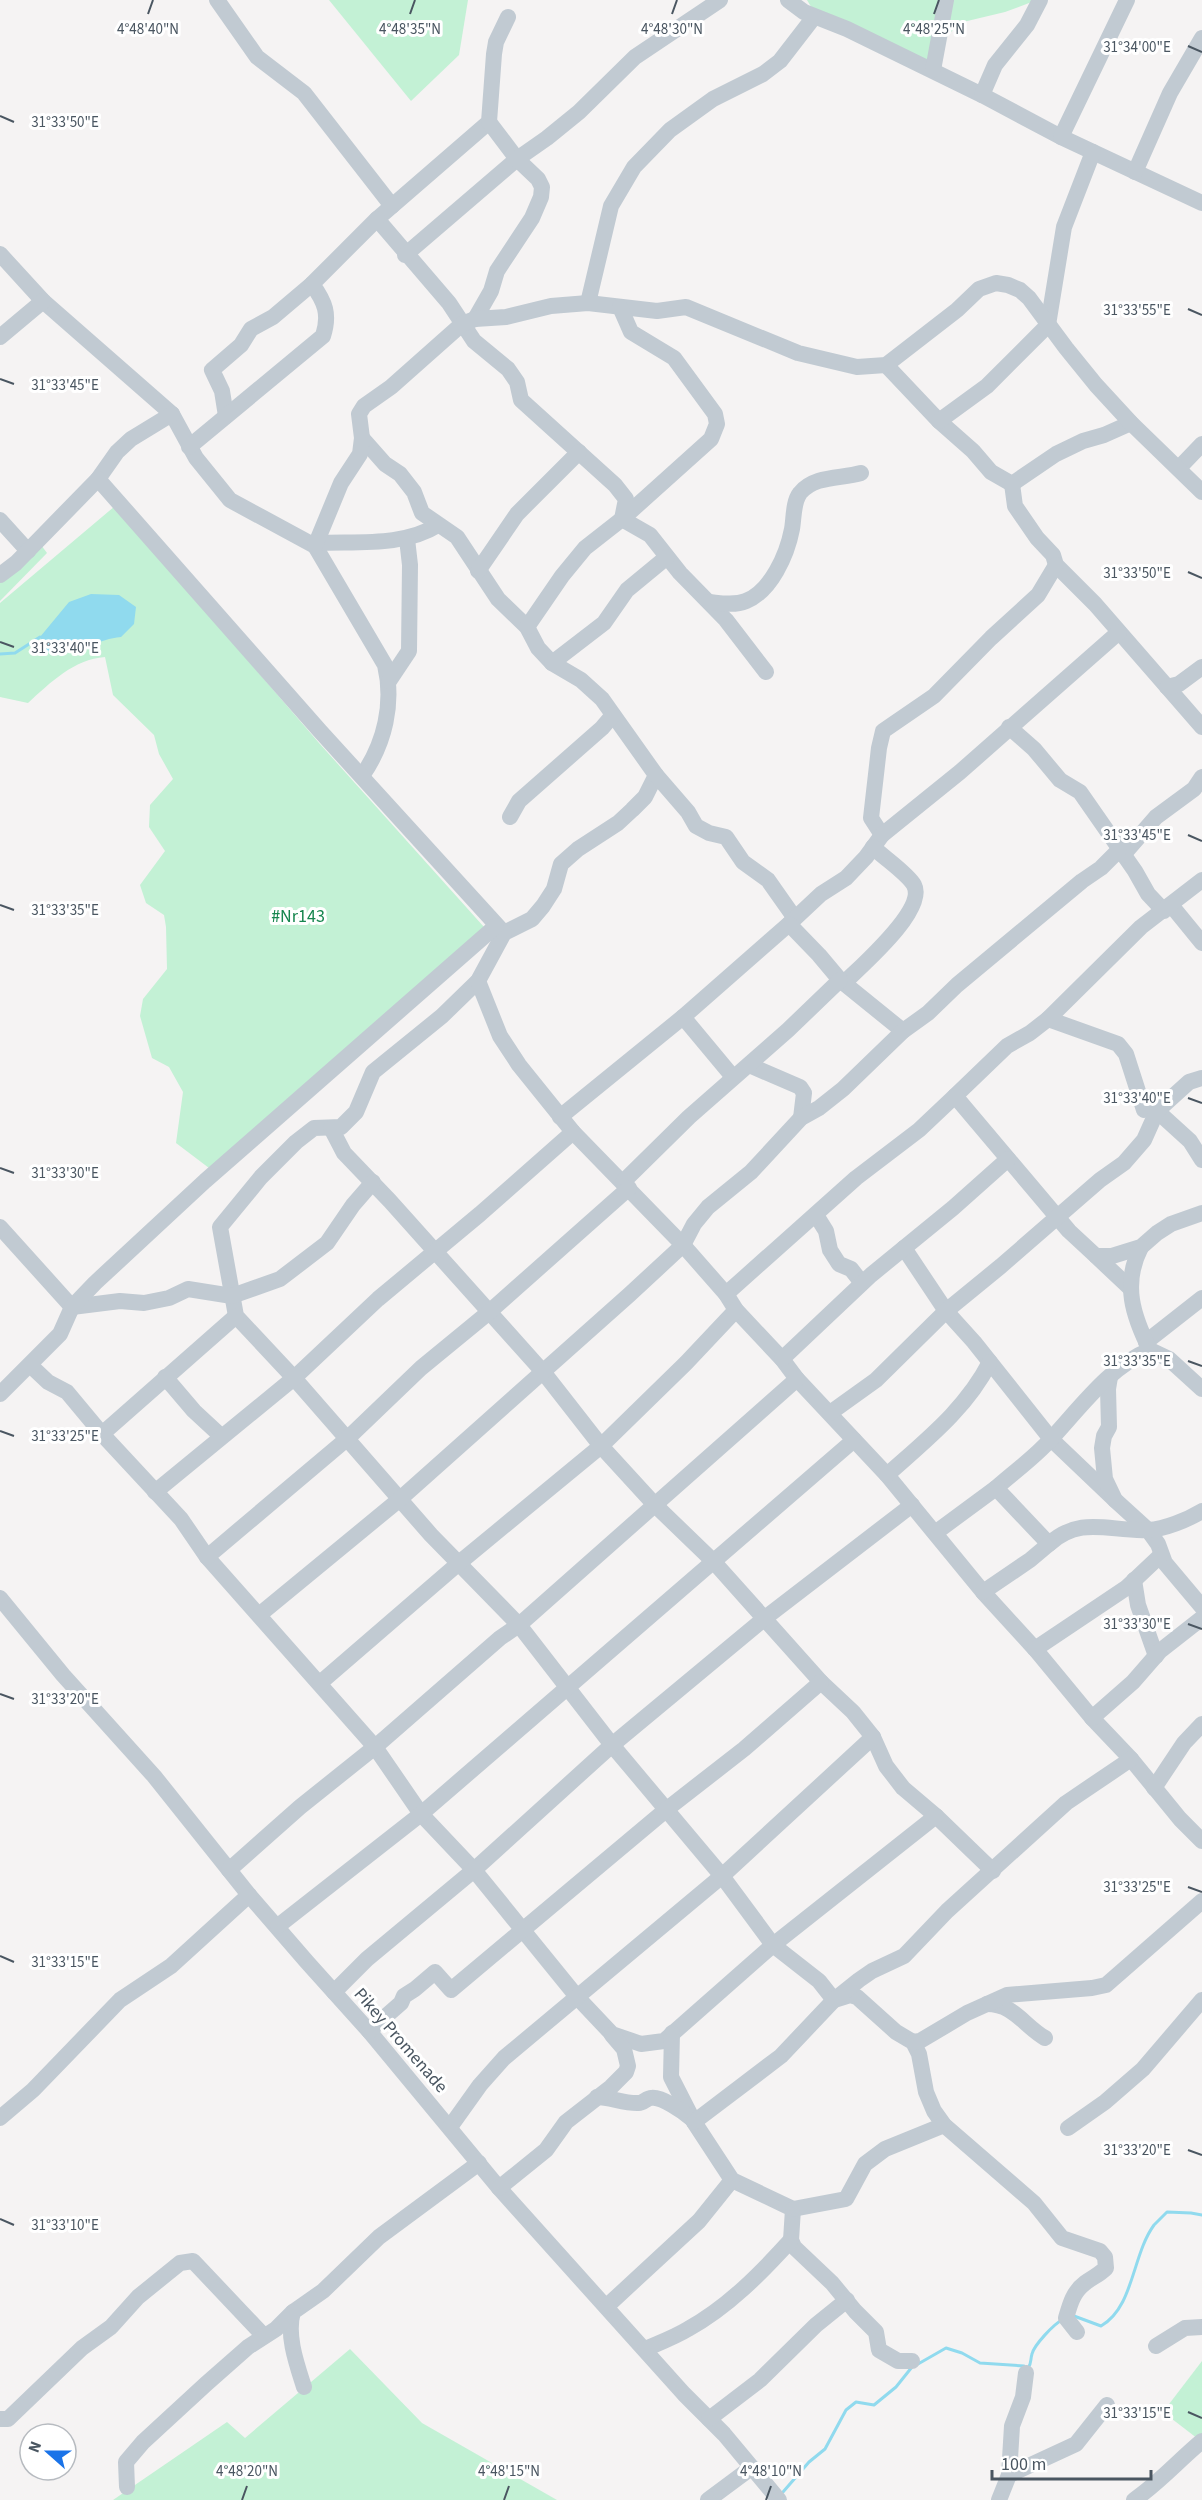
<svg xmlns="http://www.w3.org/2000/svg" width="1202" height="2500" font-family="'Source Sans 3',sans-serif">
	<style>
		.green { fill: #c3f1d5 }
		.water { fill: #90daee }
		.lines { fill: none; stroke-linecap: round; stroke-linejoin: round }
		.stream { stroke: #90daee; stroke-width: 3 }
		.minor { stroke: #c1cad2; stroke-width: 16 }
		.ticks { fill: none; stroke: #4a5661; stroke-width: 2 }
		.labels { text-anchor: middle; stroke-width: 6; stroke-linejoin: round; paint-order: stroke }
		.park-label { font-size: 18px; fill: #17864f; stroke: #fff }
		.street-label { font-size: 18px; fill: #4a5661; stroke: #fff }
		.ticks-label { font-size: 15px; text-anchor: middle; fill: #4a5661; stroke: #fff; stroke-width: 6; stroke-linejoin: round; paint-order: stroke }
	</style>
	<rect width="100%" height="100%" fill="#f5f3f3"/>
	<g class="green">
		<polygon points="329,0 468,0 459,55 411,101"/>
		<polygon points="807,0 1037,0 1005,12 959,23 924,63 816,15"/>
		<path d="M115,506L319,743L484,927L209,1168L176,1143L183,1092L169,1067L152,1058L140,1016L143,999L167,969L166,927L164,915L146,903L140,885L165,851L149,827L150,805L173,779L159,754L154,735L113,695L105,657C74,659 50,683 28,703L0,697V603Z"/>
		<polygon points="41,545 47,553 0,601 0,578"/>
		<polygon points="350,2349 422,2423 557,2500 113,2500 227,2422 245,2438"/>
		<polygon points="1202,2361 1202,2442 1163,2412"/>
	</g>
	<path class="water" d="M91,594L119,595L136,607L134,624L121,637C95,639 72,659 46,651L40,637L69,602Z"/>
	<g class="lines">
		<g class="stream">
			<polyline points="0,654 15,653 40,637"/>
			<path d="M1074,2316L1101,2326C1134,2307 1132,2255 1154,2225C1158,2221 1163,2216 1167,2212L1191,2213L1202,2215"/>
			<polyline points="918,2364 946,2348 962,2353 980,2363 1024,2366 1025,2368"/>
			<path d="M1028,2368C1032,2363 1030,2360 1032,2354C1034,2345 1054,2324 1062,2320"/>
			<polyline points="783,2492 809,2462 825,2449 846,2410 856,2402 874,2405 896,2387 912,2367"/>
		</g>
		<g class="minor">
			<polyline points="217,0 257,57 304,93 392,206"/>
			<polyline points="788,0 804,12 847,29 982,95"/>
			<polyline points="1040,0 1027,25 995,65 982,95 1061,137"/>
			<polyline points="1127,0 1061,137 1202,203"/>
			<polyline points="508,17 496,42 494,54 489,122 377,219 449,303 474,341 508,369 517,382 521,400 615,485 626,499 622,519 650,535 680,573 726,620 766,672"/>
			<polyline points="933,70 946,0"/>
			<polyline points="1135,172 1170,93 1202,38"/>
			<path d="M0,254L43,301L172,414L196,458L230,500L315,546L385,665C394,703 385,743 362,776"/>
			<polyline points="405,255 517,159 489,122"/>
			<polyline points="588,303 611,206 634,167 670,130 713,99 763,74 780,61 814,17"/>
			<polyline points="475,319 491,291 497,271 532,218 541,197 542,187 538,179 517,159 547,138 579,112 635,57 720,0"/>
			<polyline points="0,337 43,301"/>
			<polyline points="886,365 939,421 973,451 991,472 1012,484 1056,454 1083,441 1104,435 1131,423"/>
			<polyline points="226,416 222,391 212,370 241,345 251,329 273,317 312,284"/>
			<polyline points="939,421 987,386 1048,325 1064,227 1093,152"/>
			<path d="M362,438L385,464L400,474L414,492L422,513L457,537L498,599L527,627L538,648L552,663L581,680L602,699L656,775L645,797L632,810L618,823L578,849L561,864L554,889L543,906L532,919L504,933L478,981L442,1016L373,1072L356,1112L341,1127L314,1128L296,1142L261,1177L220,1227L236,1316L294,1378L431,1535L519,1625L612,1745L722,1876L773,1945L819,1981L834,2000L850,1995L857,1997L896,2032L913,2042L919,2054L926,2092L934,2111L944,2125L1034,2203L1062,2238L1100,2251L1105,2257L1106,2268C1099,2275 1093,2277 1085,2283C1073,2292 1070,2304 1066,2318L1077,2332"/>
			<path d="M189,447L323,336C330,314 325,302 312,284L377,219"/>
			<polyline points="1179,468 1202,444"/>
			<polyline points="98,479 117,452 131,439 172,414"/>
			<polyline points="1012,484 1015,506 1037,538 1053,555 1056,565 1095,604 1202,727"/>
			<polyline points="0,520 28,551"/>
			<path d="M317,543C356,541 403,547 438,525"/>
			<polyline points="315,546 341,483 360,454 362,438 359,414 364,406 391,387 462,324 475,319 506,317 551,306 588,303 657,311 686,307 798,353 857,367 886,365 957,310 979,289 996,283 1008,285 1020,290 1029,298 1066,348 1096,385 1131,423 1202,492"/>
			<polyline points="478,571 517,514 579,452"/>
			<polyline points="0,575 16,563 98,479 320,731 504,933"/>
			<path d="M709,602C720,603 734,606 746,601C771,591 787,555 792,529C794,518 793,502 800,493C815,475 841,479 861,473"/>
			<polyline points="527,627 562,576 585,548 622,519 711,439 717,424 715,414 674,358 631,332 620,307"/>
			<polyline points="552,663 604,623 627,590 667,557"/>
			<polyline points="389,681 409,651 410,565 407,539"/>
			<polyline points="1167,687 1179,684 1202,667"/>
			<polyline points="1009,727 1034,749 1060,780 1080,792 1135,871 1148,894 1164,911"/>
			<polyline points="656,775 688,812 696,826 709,833 726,837 743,862 768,880 794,917"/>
			<polyline points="510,817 519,801 602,728 613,715"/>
			<polyline points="882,835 871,818 879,748 883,731 934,696 991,638 1038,595 1056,565"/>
			<polyline points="1123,855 1156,817 1194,789 1202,777"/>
			<polyline points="1171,905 1202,943"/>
			<polyline points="789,924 821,894 846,878 866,857 882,835 960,772 1119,632"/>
			<polyline points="478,981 500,1036 519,1065 573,1132 683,1245 726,1294 736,1310 782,1359 797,1379 887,1475 983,1592 1035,1649 1092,1718 1131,1759 1180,1819 1202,1841"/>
			<path d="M844,983C861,966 927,910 914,885C907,873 884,858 873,847"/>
			<polyline points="1048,1019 1118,1044 1126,1054 1144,1110"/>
			<polyline points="749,1065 800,1087 804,1093 801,1118"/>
			<polyline points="733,1077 683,1017 789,924 819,955 840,980 903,1031"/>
			<polyline points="955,1096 1007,1046 1030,1033 1048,1019 1141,927 1202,880"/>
			<polyline points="1157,1111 1190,1141 1202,1160"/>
			<polyline points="560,1117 683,1017"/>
			<polyline points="331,1128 344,1153 390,1201 544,1373 601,1446 655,1505 713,1561 821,1682 853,1712 873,1737 886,1766 903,1788 936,1816 993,1871"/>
			<polyline points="623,1182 689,1117 788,1030 840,980"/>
			<polyline points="816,1215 826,1231 830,1250 839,1264 851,1269 862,1283"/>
			<polyline points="0,1227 72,1307 120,1301 144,1303 169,1298 188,1289 232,1296 280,1279 327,1243 353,1205 373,1182"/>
			<polyline points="904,1248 946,1311 974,1342 1051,1439 1115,1500"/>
			<polyline points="1096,1256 1131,1289"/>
			<polyline points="726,1294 856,1178 919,1130 955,1096 1069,1231 1096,1256 1112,1256 1141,1247 1157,1233 1171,1224 1202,1213"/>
			<polyline points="1146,1342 1202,1298"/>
			<polyline points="1150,1350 1169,1359 1202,1389"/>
			<polyline points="782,1359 871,1275 953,1208 1008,1159"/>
			<polyline points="30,1365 48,1382 67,1392 102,1434 181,1519 207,1557 375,1747 421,1814 474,1870 578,1998 612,2034 641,2044 664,2041 773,1945 936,1816"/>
			<polyline points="165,1377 194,1411 221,1436"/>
			<polyline points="1110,1377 1108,1389 1109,1427 1104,1436 1102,1448 1105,1479 1115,1500 1148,1530 1158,1544 1165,1563 1202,1607"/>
			<polyline points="0,1394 60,1334 72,1307 95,1283 205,1181 496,926"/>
			<polyline points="830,1413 876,1380 946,1311 1001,1266 1100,1180 1124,1163 1144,1140 1157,1111 1189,1082 1202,1078"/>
			<polyline points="102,1434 236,1316"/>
			<path d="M887,1475C926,1440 966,1409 990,1362"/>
			<path d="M996,1488C1014,1472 1035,1457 1051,1439C1080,1408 1110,1366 1150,1350C1133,1316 1122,1284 1141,1247"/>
			<polyline points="155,1492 294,1378 378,1299 480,1214 573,1132"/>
			<path d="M935,1533L996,1488L1049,1544C1081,1515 1110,1532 1148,1530C1165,1529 1187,1520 1202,1511"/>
			<polyline points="207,1557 348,1438 421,1368 488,1313 629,1188"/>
			<polyline points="1134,1580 1138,1605 1156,1656"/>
			<polyline points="983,1592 1030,1560 1049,1544"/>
			<polyline points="0,1598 63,1675 154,1776 249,1895 307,1962 369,2031 499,2188 684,2394 724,2434 779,2500"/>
			<polyline points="259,1615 400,1499 629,1295 683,1245 694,1224 708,1207 751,1172 801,1118 819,1108 843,1089 903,1031 928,1013 957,985 1082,881 1101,868 1119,850"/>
			<polyline points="1035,1649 1126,1588 1161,1555"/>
			<polyline points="320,1683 459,1563 601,1446 686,1363 736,1310"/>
			<polyline points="1092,1718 1133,1682 1160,1651 1202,1618"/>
			<polyline points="1154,1788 1184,1743 1202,1724"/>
			<polyline points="229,1870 300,1807 375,1747 500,1638 519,1625 797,1379"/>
			<polyline points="278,1926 421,1814 854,1440"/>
			<polyline points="334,1992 367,1959 474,1870 612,1745 765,1618 912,1505"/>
			<path d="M987,2004C1014,2004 1023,2025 1045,2038"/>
			<polyline points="369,2031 401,2003 404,1996 415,1989 435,1972 451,1990 667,1809 744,1749 821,1682"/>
			<polyline points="672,2033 671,2077 694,2122 732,2180 793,2209 791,2240 794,2247 832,2283 855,2311 876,2332 879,2350 898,2361 912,2361"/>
			<polyline points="913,2042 920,2041 967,2013 1007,1995 1092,1988 1106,1985 1202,1901"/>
			<path d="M597,2097C610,2097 625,2104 639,2103C643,2103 647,2098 651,2098C661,2096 684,2112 692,2119"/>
			<polyline points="0,2118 33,2090 120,2000 171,1966 249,1895"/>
			<polyline points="694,2122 781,2056 834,2000 859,1980 872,1971 904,1956 947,1911 1066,1803 1131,1759"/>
			<polyline points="450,2127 480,2085 504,2058 722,1876 873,1737"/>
			<polyline points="1068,2128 1105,2102 1143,2069 1202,2000"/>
			<polyline points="499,2188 546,2150 566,2122 611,2087 626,2072 628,2066 624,2049 612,2035"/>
			<polyline points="793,2209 846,2199 865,2164 885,2149 944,2125"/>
			<polyline points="607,2306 699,2221 732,2180"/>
			<polyline points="1156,2346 1185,2328 1202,2327"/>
			<path d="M645,2349C659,2343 675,2337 688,2329C728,2307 761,2273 791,2240"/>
			<path d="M304,2387C297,2365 286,2335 293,2312L323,2291L379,2237L479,2163"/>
			<polyline points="0,2419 8,2419 82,2348 111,2327 138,2297 180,2263 193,2261 264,2336"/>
			<polyline points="709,2419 760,2380 816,2325 847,2300"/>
			<polyline points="1009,2475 1012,2426 1023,2397 1026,2373"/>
			<polyline points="127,2487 126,2462 143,2442 206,2384 248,2347 276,2329 293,2312"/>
			<polyline points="708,2500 751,2468"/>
			<polyline points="999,2500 1009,2475 1076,2444 1107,2405"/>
			<path d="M1134,2500C1159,2483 1179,2460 1202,2441"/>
		</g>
	</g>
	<path class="ticks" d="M148,14L153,0M410,14L415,0M672,14L677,0M934,14L939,0M1188,46L1202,52M0,116L14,122M1188,309L1202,315M0,379L14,384M1188,572L1202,578M0,642L14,647M1188,835L1202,841M0,905L14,910M1188,1098L1202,1103M0,1168L14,1173M1188,1361L1202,1366M0,1431L14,1436M1188,1624L1202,1629M0,1694L14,1699M1188,1887L1202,1892M0,1956L14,1962M1188,2150L1202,2155M0,2219L14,2225M1188,2412L1202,2418M242,2500L247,2486M504,2500L509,2486M766,2500L771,2486"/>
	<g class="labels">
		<g class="park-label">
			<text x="298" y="922">#Nr143</text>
		</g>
		<g class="street-label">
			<text transform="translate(401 2040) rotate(49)" y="6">Pikey Promenade</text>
		</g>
	</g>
	<g class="ticks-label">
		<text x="410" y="34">4°48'35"N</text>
		<text x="672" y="34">4°48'30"N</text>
		<text x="148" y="34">4°48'40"N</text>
		<text x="934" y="34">4°48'25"N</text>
		<text x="1137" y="52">31°34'00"E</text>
		<text x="65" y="127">31°33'50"E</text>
		<text x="1137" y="315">31°33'55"E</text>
		<text x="65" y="390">31°33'45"E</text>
		<text x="1137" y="578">31°33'50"E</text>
		<text x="65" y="653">31°33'40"E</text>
		<text x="1137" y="840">31°33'45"E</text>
		<text x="65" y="915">31°33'35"E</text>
		<text x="1137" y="1103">31°33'40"E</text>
		<text x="65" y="1178">31°33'30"E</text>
		<text x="1137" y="1366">31°33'35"E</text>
		<text x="65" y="1441">31°33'25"E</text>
		<text x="1137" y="1629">31°33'30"E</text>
		<text x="65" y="1704">31°33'20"E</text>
		<text x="1137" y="1892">31°33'25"E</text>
		<text x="65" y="1967">31°33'15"E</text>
		<text x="1137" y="2155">31°33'20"E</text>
		<text x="65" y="2230">31°33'10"E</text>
		<text x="1137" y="2418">31°33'15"E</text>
		<text x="247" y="2476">4°48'20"N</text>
		<text x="509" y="2476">4°48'15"N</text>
		<text x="771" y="2476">4°48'10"N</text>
	</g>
	<g transform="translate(48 2452) rotate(291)"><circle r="28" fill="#ffffff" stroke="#b7bbc0" stroke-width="1.5"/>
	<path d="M0-4.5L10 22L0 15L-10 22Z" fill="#1a73e8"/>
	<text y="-9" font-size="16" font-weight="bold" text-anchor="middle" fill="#4a5661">N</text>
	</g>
	<path d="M992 2470v9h159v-9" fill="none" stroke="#4a5661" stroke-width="3"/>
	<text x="1001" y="2470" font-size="18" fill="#4a5661" stroke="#ffffff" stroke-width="4.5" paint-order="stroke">100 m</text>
</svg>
